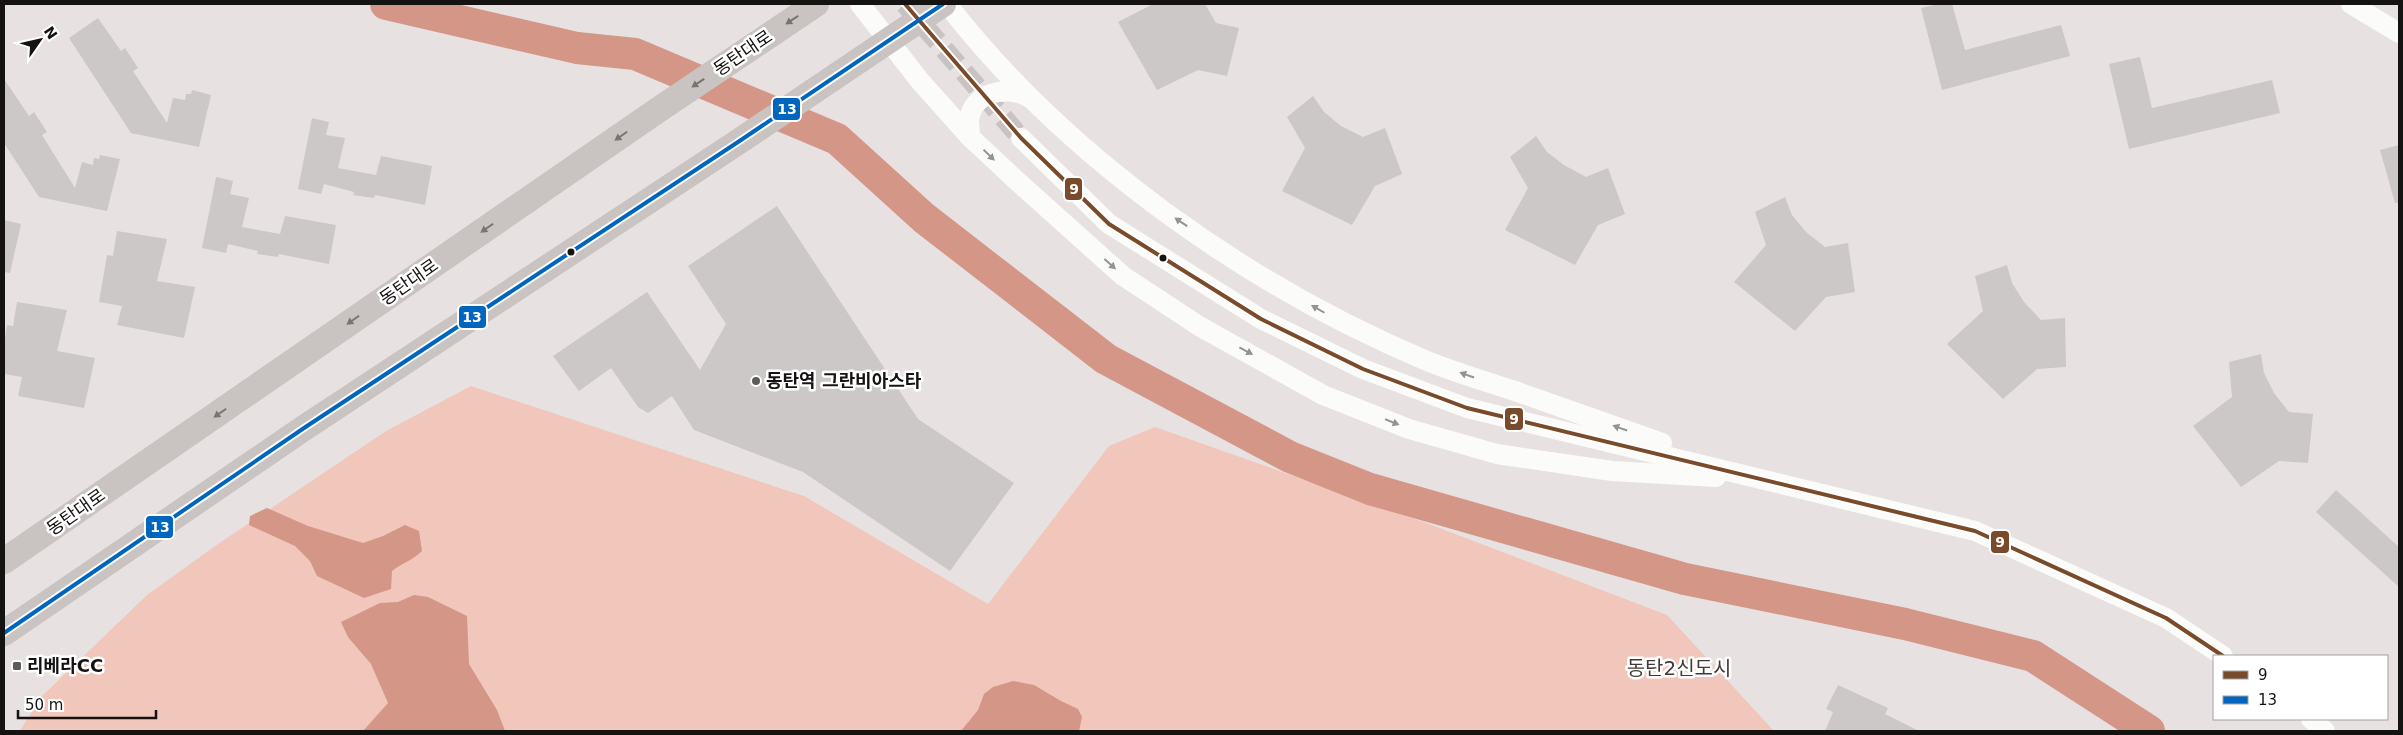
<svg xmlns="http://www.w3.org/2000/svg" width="2403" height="735" font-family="'DejaVu Sans','Noto Sans KR',sans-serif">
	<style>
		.green { fill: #f1c6bb }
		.water { fill: #d39687 }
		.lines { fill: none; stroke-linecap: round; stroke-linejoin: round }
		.river { stroke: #d39687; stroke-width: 32 }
		.building { fill: #ccc8c7 }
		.minor-tunnel { stroke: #c8c3c2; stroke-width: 20; stroke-dasharray: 20 10; stroke-linecap: butt }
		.minor { stroke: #fbfbfa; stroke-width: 20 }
		.major { stroke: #c9c3c1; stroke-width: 26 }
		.bus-1-casing { stroke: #fff; stroke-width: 8 }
		.bus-2-casing { stroke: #fff; stroke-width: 8 }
		.bus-1 { stroke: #7a4b2a; stroke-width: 4 }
		.bus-2 { stroke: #0065bd; stroke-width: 4 }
		.oneway { fill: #787472 }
		.oneway2 { fill: #949392 }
		.bus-dot { fill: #151312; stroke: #fff; stroke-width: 2 }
		.poi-dot { fill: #5e5b5a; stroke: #fff; stroke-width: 2 }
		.labels { text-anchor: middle; stroke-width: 5; stroke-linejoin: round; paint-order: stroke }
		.street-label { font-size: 18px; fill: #151312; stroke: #fff }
		.poi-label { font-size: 18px; font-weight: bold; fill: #151312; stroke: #fff; text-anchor: start }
		.quarter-label { font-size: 20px; fill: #403938; stroke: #fff }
		.line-badge { stroke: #fff; stroke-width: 2 }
		.badge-label { font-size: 14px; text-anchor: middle; font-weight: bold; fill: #fff }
	</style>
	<rect width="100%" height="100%" fill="#e7e2e1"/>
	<polygon class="green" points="471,386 804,496 988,604 1109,446 1155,427 1421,521 1667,615 1774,731 20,731 41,697 147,595 218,544 386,431"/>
	<g class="water">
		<path d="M267,508L308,526L363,543L383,536L405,525L419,531L422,551C413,560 402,563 392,571L391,589L364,598L317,576L310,561L295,546L249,525L250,516Z"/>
		<polygon points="414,595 428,597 467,616 469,664 497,710 505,731 363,731 388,703 371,664 348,637 341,622 380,603 398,602"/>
		<polygon points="1013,681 1034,685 1061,701 1078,709 1082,717 1079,731 961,731 978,710 984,694 993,687"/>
	</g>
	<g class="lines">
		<polyline class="river" points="386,4 577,48 635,54 837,139 924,218 1106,359 1290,457 1370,489 1685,579 1905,624 2033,656 2149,731"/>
	</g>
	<g class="building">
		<polygon points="1153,4 1205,4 1216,23 1239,28 1227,76 1198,70 1157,90 1118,22"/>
		<polygon points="1939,4 1952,4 1965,50 2061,25 2070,56 1942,90 1921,8"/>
		<polygon points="98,18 121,51 125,48 138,68 133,71 167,123 173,98 185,100 186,94 191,94 192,90 211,95 199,147 131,133 69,38"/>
		<polygon points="2140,57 2152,108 2272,80 2280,113 2129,149 2109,64"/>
		<polygon points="4,79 29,116 34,112 47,132 42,135 75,188 82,162 93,165 94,158 99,159 100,155 120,159 107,211 39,197 4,143"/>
		<polygon points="1313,96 1324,112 1341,126 1363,137 1385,128 1402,174 1375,186 1352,225 1282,191 1305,148 1287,117"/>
		<polygon points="312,118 329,122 326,135 345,138 338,168 376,175 381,156 432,166 425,205 375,195 374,198 353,195 354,192 324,184 321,194 298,189"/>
		<polygon points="1536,136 1547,152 1564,165 1586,177 1608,168 1625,214 1598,225 1575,265 1505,230 1528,188 1510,157"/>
		<polygon points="2399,145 2399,203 2395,203 2380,150"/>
		<polygon points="216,177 233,181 230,194 249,198 242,227 280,234 285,216 336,225 329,264 279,254 278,257 257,254 258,251 228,244 226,253 202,248"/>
		<polygon points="1785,197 1792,215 1806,232 1825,247 1848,243 1855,292 1826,297 1795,331 1734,282 1766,245 1755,212"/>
		<polygon points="777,206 918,419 1014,483 950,571 803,472 694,430 672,396 648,413 638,407 611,368 579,391 553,356 647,292 700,370 726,324 688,266"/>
		<polygon points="4,220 21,224 10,273 4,272"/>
		<polygon points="117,231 167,239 157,281 195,287 184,338 117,325 122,306 99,302 107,255 113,256"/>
		<polygon points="2007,265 2012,283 2024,302 2041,320 2065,318 2066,367 2037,369 2003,399 1947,344 1983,311 1975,276"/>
		<polygon points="17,302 67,310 57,351 95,358 84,408 18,396 22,377 4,374 4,346 7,325 13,326"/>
		<polygon points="2261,354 2264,373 2274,393 2289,412 2313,414 2308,463 2279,461 2241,487 2193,426 2232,397 2229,362"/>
		<polygon points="2336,490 2399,547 2399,587 2316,512"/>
		<polygon points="1838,685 1888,708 1885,714 1919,731 1825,731 1833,712 1826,709"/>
	</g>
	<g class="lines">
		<polyline class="minor-tunnel" points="905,4 1021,138"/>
		<g class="minor">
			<polyline points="860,4 920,81 970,137 1017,181 1123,276 1199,326 1323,395 1409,429 1497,454 1612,471 1716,477"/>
			<path d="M947,4C1066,157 1248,286 1427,361C1454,372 1484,381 1512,390C1562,408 1612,425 1662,443"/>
			<polyline points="2351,4 2399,33"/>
			<path d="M970,137C970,132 969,126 969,121C972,92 1006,85 1028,97"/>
			<polyline points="1021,138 1109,224 1261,319 1363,369 1467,408 1975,531 2166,618 2223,656"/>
			<polyline points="2311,719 2325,731"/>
		</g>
		<g class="major">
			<polyline points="4,561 661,108 816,4"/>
			<polyline points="4,633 304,428 738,142 943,4"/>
		</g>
		<defs>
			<polyline id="bus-1" points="905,4 1021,138 1109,224 1261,319 1363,369 1467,408 1975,531 2166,618 2223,656"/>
			<polyline id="bus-2" points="4,633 304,428 738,142 943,4"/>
		</defs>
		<use href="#bus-1" class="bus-1-casing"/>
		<use href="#bus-2" class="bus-2-casing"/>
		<use href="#bus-1" class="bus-1"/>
		<use href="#bus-2" class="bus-2"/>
	</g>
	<defs><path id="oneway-solid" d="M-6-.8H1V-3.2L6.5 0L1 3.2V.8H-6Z" transform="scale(1.25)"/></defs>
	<g class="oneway">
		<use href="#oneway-solid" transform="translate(792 20) rotate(146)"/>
		<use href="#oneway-solid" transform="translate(698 83) rotate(146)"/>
		<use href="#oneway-solid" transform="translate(621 136) rotate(145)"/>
		<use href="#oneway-solid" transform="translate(487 228) rotate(145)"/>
		<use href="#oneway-solid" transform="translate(353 320) rotate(145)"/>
		<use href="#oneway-solid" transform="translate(220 413) rotate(145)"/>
	</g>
	<g class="oneway2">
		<use href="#oneway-solid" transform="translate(989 155) rotate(44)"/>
		<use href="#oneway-solid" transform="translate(1181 222) rotate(-146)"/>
		<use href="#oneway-solid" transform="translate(1110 264) rotate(42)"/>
		<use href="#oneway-solid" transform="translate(1318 309) rotate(-150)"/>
		<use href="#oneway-solid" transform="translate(1246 351) rotate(28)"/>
		<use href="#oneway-solid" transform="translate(1467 375) rotate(-161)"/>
		<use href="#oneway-solid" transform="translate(1392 422) rotate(22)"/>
		<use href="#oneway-solid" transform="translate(1620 428) rotate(-161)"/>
	</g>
	<g class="bus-dot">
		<circle cx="571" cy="252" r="4.5"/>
		<circle cx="1163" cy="258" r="4.5"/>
	</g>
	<g class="poi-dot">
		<circle cx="756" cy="381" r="5"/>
		<rect x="12" y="661" width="10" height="10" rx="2.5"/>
	</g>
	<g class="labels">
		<g class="street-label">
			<text transform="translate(743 53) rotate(-34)" y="6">동탄대로</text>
			<text transform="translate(409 282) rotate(-35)" y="6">동탄대로</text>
			<text transform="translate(76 512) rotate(-35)" y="6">동탄대로</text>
		</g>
		<g class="poi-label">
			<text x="766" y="387">동탄역 그란비아스타</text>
			<text x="27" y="672">리베라CC</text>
		</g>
		<g class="quarter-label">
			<text x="1679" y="675">동탄2신도시</text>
		</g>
	</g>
	<g class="line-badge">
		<rect x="772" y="97" width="29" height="24" rx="5" fill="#0065bd"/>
		<rect x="1064" y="177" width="19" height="24" rx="5" fill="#7a4b2a"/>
		<rect x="458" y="305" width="29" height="24" rx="5" fill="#0065bd"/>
		<rect x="1504" y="407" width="20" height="24" rx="5" fill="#7a4b2a"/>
		<rect x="145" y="515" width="29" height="24" rx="5" fill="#0065bd"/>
		<rect x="1990" y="530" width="20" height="24" rx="5" fill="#7a4b2a"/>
	</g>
	<g class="badge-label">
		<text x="787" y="114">13</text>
		<text x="1074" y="194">9</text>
		<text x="472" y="322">13</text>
		<text x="1514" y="424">9</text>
		<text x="160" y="532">13</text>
		<text x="2000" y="547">9</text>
	</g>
	<rect width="2403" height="735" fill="none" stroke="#151312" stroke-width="10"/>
	<rect x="2213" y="655" width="175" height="65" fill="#ffffff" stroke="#a1a1a0"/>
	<rect x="2223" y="671" width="25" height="8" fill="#7a4b2a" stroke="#a1a1a0"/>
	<text x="2258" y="680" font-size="15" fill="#151312">9</text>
	<rect x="2223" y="696" width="25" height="8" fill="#0065bd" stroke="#a1a1a0"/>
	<text x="2258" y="705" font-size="15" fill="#151312">13</text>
	<g transform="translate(40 40) rotate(56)" stroke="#ffffff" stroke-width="4" paint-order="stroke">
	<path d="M0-4L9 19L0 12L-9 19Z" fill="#151312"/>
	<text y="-8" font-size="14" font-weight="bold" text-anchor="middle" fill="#151312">N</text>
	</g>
	<path d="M18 710v8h138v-8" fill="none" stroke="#151312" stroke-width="2.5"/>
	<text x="25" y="710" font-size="15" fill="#151312" stroke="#ffffff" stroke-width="4" paint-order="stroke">50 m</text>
</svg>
